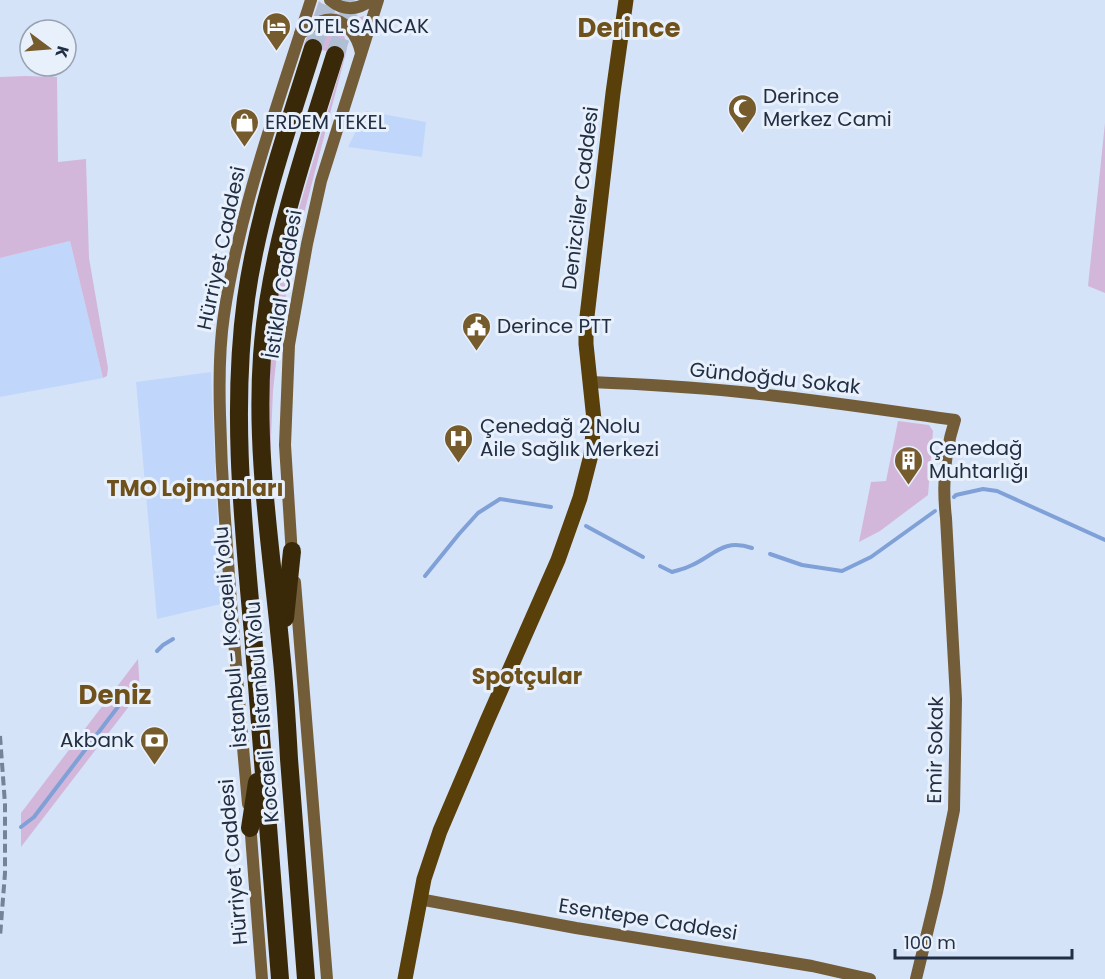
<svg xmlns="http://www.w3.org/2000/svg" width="1105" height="979" font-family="Poppins,sans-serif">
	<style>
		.built { fill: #c0d7fb }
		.green { fill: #d3b7da }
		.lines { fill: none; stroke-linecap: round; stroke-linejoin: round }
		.stream { stroke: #7fa1d7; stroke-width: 4 }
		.highway-tunnel { stroke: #b1bfd5; stroke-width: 18; stroke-dasharray: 18 9; stroke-linecap: butt }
		.secondary { stroke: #735d38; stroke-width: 12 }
		.primary { stroke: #593f09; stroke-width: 15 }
		.highway { stroke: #3a2908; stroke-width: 18 }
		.rail { stroke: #758398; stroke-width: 4; stroke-dasharray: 9 4.5; stroke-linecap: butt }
		.labels { text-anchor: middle; stroke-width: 6; stroke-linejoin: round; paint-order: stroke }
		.poi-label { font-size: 20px; fill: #212e43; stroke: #e8f0fb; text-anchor: start }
		.street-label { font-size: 20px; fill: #212e43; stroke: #e8f0fb }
		.quarter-label { font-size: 22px; font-weight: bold; fill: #6f511b; stroke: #e8f0fb }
		.district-label { font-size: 26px; font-weight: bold; fill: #6f511b; stroke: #e8f0fb }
	</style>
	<rect width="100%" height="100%" fill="#d5e3f9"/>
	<g class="built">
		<polygon points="366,111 426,122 422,157 348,147"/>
		<polygon points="70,241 103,378 0,397 0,258"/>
		<polygon points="211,372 221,604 157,619 136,382"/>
	</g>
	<g class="green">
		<path d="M319,1C332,12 346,21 364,16L360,31C350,17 329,11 313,18Z"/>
		<path d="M328,25C341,29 347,36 347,49L295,248L280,326L273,391L270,460L268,389L270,360L279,287L289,242L344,57L304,44C310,29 313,29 328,25Z"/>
		<polygon points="25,76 57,77 58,162 86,159 89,258 108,368 107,376 103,378 70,241 0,258 0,77"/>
		<polygon points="1105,123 1105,293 1088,286"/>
		<polygon points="898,421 929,425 933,431 928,495 880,531 859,542 871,482 886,481"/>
		<polygon points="138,659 140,692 21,847 21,813"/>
	</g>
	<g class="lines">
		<g class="stream">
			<polyline points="954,497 956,495 983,489 997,491 1105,540"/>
			<polyline points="586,526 643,557"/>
			<polyline points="770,554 802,565 842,571 871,557 935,511"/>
			<path d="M660,566L672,572C678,570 684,569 690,566C714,556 722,538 752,548"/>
			<polyline points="425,576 459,534 478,513 500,499 551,507"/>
			<polyline points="157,651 163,645 173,639"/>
			<polyline points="21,827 34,817 130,691"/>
		</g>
		<g class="highway-tunnel">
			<polyline points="313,48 329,0"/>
			<polyline points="335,55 353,0"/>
		</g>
		<g class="secondary">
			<path d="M330,0C343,11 357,11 371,0"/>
			<path d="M300,34C308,28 316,22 326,20C345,16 358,37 361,53"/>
			<path d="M591,382C641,384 691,387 741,392C813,399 884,410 955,420C944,454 942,484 946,518L956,699L954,810L937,892L916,979"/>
			<polyline points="292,556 285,445 289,345 307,244 321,181 378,0"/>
			<polyline points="295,582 327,979"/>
			<path d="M248,804C240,714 232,623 226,533C223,493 221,454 220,415C219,381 219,348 224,315C240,207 278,104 311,0"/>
			<polyline points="250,822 262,979"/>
			<polyline points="419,899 576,928 812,966 870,979"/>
		</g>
		<polyline class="primary" points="405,979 424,879 440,831 487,721 558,560 580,498 591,455 594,420 586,344 586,325 613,93 626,0"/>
		<g class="highway">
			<polyline points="285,618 292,551"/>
			<polyline points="250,828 257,782"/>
			<path d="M280,979C271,864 262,749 253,634C243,523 231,410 246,299C258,213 287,130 313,48"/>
			<path d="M306,979C300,906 295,832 289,759C287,723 285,687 281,651C272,553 255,455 262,356C269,252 304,154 335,55"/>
		</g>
		<polyline class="rail" points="0,736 5,804 5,873 0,937"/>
	</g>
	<defs>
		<symbol id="hotel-pin" viewBox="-11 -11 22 30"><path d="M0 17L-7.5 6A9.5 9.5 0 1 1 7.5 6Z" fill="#765b2d" stroke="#e8f0fb"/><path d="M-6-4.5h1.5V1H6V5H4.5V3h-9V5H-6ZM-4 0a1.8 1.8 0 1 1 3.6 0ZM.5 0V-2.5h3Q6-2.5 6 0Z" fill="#fff"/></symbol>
		<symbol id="mosque-pin" viewBox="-11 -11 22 30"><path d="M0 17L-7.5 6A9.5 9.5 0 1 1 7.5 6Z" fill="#765b2d" stroke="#e8f0fb"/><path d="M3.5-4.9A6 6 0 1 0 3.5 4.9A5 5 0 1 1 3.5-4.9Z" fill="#fff"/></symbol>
		<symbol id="shop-pin" viewBox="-11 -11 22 30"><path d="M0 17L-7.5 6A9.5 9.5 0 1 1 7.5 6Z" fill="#765b2d" stroke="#e8f0fb"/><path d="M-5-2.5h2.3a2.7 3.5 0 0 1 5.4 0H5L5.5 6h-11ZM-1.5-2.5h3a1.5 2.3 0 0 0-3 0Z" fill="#fff"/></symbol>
		<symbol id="civic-pin" viewBox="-11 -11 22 30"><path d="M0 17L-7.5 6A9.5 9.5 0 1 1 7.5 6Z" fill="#765b2d" stroke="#e8f0fb"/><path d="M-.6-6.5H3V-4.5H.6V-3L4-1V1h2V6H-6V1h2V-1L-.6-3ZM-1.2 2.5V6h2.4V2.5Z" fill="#fff"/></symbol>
		<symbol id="hospital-pin" viewBox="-11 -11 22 30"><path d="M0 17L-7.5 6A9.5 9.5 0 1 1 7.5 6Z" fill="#765b2d" stroke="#e8f0fb"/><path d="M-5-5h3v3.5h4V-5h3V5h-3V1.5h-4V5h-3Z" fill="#fff"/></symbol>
		<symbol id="building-pin" viewBox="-11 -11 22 30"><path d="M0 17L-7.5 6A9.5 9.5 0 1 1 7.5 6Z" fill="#765b2d" stroke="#e8f0fb"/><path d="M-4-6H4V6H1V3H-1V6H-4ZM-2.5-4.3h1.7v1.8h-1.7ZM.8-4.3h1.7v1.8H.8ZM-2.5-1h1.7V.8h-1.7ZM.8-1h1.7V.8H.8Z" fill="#fff"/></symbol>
		<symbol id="bank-pin" viewBox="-11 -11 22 30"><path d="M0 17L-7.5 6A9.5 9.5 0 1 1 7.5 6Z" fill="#765b2d" stroke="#e8f0fb"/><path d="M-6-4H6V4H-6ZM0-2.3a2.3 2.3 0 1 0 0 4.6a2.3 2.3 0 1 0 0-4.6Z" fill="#fff"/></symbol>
	</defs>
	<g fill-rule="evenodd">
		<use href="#hotel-pin" x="260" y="10" width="33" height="45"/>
		<use href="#mosque-pin" x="726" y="92" width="33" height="45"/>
		<use href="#shop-pin" x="228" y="106" width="33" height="45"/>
		<use href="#civic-pin" x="460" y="310" width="33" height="45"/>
		<use href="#hospital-pin" x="442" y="422" width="33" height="45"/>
		<use href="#building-pin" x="892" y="444" width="33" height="45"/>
		<use href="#bank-pin" x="138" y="724" width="33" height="45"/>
	</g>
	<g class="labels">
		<g class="poi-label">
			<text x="298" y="33">OTEL SANCAK</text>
			<text x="763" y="103">Derince<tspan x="763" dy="23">Merkez Cami</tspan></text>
			<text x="265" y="129">ERDEM TEKEL</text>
			<text x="497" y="333">Derince PTT</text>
			<text x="480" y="433">Çenedağ 2 Nolu<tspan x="480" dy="23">Aile Sağlık Merkezi</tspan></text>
			<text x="929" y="455">Çenedağ<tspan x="929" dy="23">Muhtarlığı</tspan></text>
			<text x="134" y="747" text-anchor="end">Akbank</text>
		</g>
		<g class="street-label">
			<text transform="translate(580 198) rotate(-83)" y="7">Denizciler Caddesi</text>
			<text transform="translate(221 248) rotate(-78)" y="7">Hürriyet Caddesi</text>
			<text transform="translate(283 284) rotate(-81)" y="7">İstiklal Caddesi</text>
			<text transform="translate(775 378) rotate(6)" y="7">Gündoğdu Sokak</text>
			<text transform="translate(230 637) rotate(-95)" y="7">İstanbul - Kocaeli Yolu</text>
			<text transform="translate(262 712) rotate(-95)" y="7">Kocaeli - İstanbul Yolu</text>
			<text transform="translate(935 750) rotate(-89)" y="7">Emir Sokak</text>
			<text transform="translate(233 862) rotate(-95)" y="7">Hürriyet Caddesi</text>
			<text transform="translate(648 919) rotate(9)" y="7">Esentepe Caddesi</text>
		</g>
		<g class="quarter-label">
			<text x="195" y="496">TMO Lojmanları</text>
			<text x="527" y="684">Spotçular</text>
		</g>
		<g class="district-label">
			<text x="629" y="37">Derince</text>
			<text x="115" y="704">Deniz</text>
		</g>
	</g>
	<g transform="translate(48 48) rotate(106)"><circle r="28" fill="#e8f0fb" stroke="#98a2b1" stroke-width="1.5"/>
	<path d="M0-4.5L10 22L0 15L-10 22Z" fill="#765b2d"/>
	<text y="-9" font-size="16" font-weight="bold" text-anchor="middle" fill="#212e43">K</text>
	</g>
	<path d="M895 949v9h177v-9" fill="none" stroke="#212e43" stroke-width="3"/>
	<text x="904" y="949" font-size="18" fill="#212e43" stroke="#e8f0fb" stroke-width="4.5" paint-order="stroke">100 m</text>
</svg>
